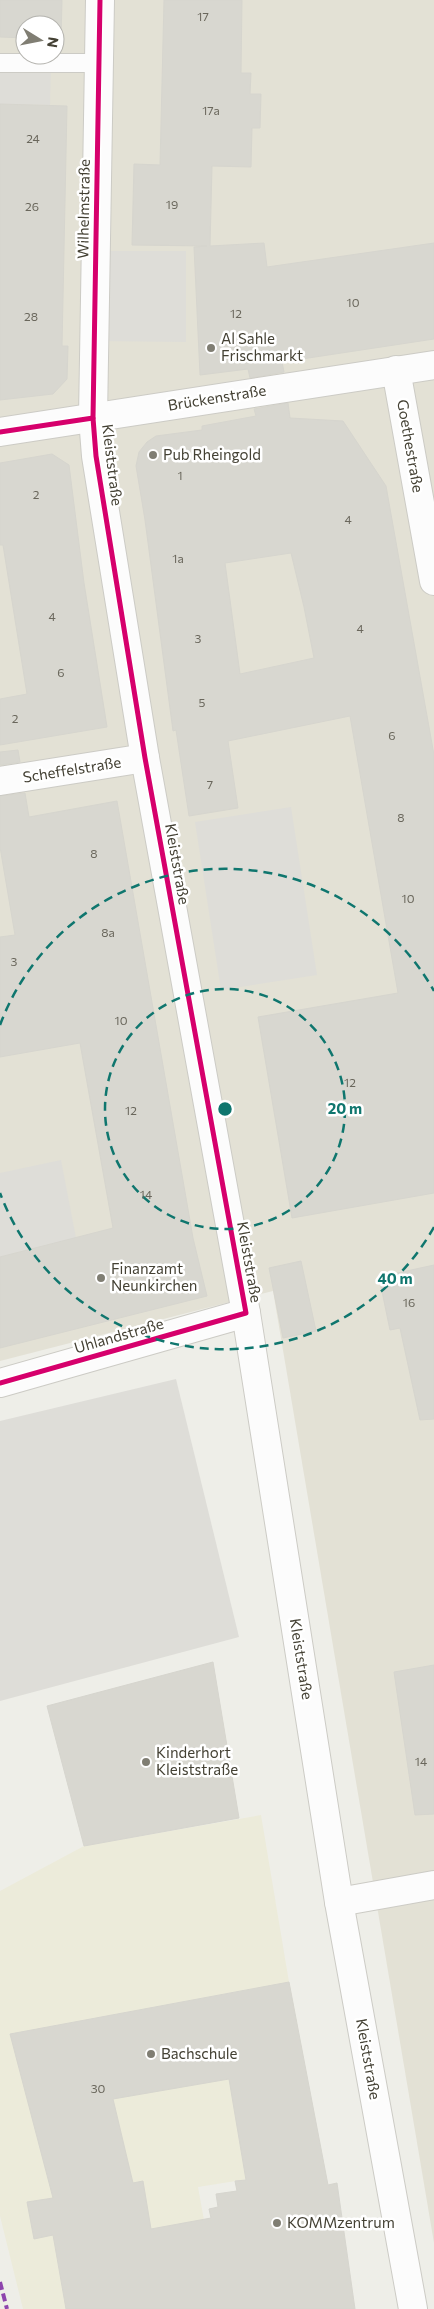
<svg xmlns="http://www.w3.org/2000/svg" width="434" height="2309" font-family="Commissioner,sans-serif">
	<style>
		.residential { fill: #e3e1d5; fill-rule: evenodd }
		.education { fill: #ecebda }
		.parking { fill: #deddd8 }
		.building { fill: #d8d7d0; stroke: #d6d5ce; fill-rule: evenodd }
		.lines { fill: none; stroke-linecap: round; stroke-linejoin: round }
		.service-casing { stroke: #cccbc5; stroke-width: 20 }
		.minor-casing { stroke: #cccbc5; stroke-width: 30 }
		.tertiary-casing { stroke: #cccbc5; stroke-width: 30 }
		.service { stroke: #fcfcfc; stroke-width: 18 }
		.minor { stroke: #fcfcfc; stroke-width: 28 }
		.tertiary { stroke: #fcfcfc; stroke-width: 28 }
		.quiet { stroke: #8e44ad; stroke-width: 4; stroke-dasharray: 8 4; stroke-linecap: butt }
		.cycleway-casing { stroke: #fff; stroke-width: 8 }
		.cycleway { stroke: #d6006c; stroke-width: 5 }
		.ring { fill: none; stroke: #0f766e; stroke-width: 2.5; stroke-dasharray: 9 6 }
		.poi-dot { fill: #807e73; stroke: #fff; stroke-width: 2 }
		.labels { text-anchor: middle; stroke-width: 5; stroke-linejoin: round; paint-order: stroke }
		.number-label { font-size: 12px; fill: #6a675c }
		.street-label { font-size: 15px; fill: #444134; stroke: #fff }
		.poi-label { font-size: 15px; fill: #444134; stroke: #fff; text-anchor: start }
		.centre { fill: #0f766e; stroke: #fff; stroke-width: 2.5 }
		.ring-label { font-size: 15px; text-anchor: middle; font-weight: bold; fill: #0f766e; stroke: #fff; stroke-width: 5; stroke-linejoin: round; paint-order: stroke }
	</style>
	<rect width="100%" height="100%" fill="#eeeee8"/>
	<path class="residential" d="M0,0H434V2243L273,1291L0,1361ZM25,25H55V55H25Z"/>
	<polygon class="education" points="261,1815 289,1982 318,2134 274,2175 198,2187 220,2309 23,2309 0,2216 0,1891 84,1846"/>
	<g class="parking">
		<polygon points="0,63 51,64 50,105 0,104"/>
		<polygon points="96,251 186,251 186,342 95,341"/>
		<polygon points="291,807 317,975 221,990 195,822"/>
		<polygon points="61,1160 76,1238 0,1257 0,1173"/>
		<polygon points="176,1379 239,1637 0,1701 0,1421"/>
	</g>
	<g class="building">
		<polygon points="0,0 62,0 61,39 55,38 55,25 25,25 25,38 0,37"/>
		<polygon points="164,0 242,0 241,73 251,73 250,94 261,94 260,128 252,128 251,167 212,166 210,246 264,243 267,267 434,243 434,339 282,362 284,372 250,378 248,369 200,375 194,247 207,246 132,245 134,164 160,165"/>
		<polygon points="0,104 67,106 62,346 68,346 67,379 53,394 0,400"/>
		<path d="M288,403L290,418L343,421L386,486L434,755V1193L292,1218L258,1017L398,993L350,716L228,741L238,808L189,816L176,730L173,731L145,520L136,466L139,452L147,442L156,436L202,430V426L256,416L254,409ZM291,553L304,607L314,658L240,674L225,563Z"/>
		<polygon points="52,454 69,465 84,583 107,727 0,745 0,699 27,694 3,545 0,545 0,463"/>
		<polygon points="18,750 20,762 0,765 0,752"/>
		<polygon points="25,793 29,817 117,801 193,1238 207,1296 0,1348 0,1257 113,1228 80,1043 0,1057 0,937 15,935 0,847 0,796"/>
		<polygon points="301,1261 316,1331 283,1338 269,1268"/>
		<polygon points="434,1265 434,1419 420,1420 400,1328 390,1330 379,1277"/>
		<polygon points="213,1662 239,1818 84,1846 47,1706"/>
		<polygon points="434,1665 434,1814 415,1815 394,1672"/>
		<path d="M289,1982L328,2185L337,2183L355,2309H66L53,2235L34,2239L27,2202L53,2198L10,2034ZM229,2079L246,2180L235,2181L237,2191L216,2194L218,2207L209,2209L211,2218L151,2229L143,2181L133,2183L113,2099Z"/>
	</g>
	<g class="lines">
		<defs>
			<polyline id="service" points="0,63 99,63"/>
			<g id="minor">
				<polyline points="100,0 93,418 96,456 145,758 246,1313 339,1902 413,2309"/>
				<polyline points="396,370 434,581"/>
				<polyline points="0,781 145,758"/>
				<polyline points="0,1383 246,1313"/>
				<polyline points="339,1902 434,1885"/>
			</g>
			<polyline id="tertiary" points="0,432 434,365"/>
		</defs>
		<use href="#service" class="service-casing"/>
		<use href="#minor" class="minor-casing"/>
		<use href="#tertiary" class="tertiary-casing"/>
		<use href="#service" class="service"/>
		<use href="#minor" class="minor"/>
		<use href="#tertiary" class="tertiary"/>
		<polyline class="quiet" points="0,2282 7,2309"/>
		<defs>
			<g id="cycleway">
				<polyline points="0,432 93,418"/>
				<polyline points="0,1383 246,1313 145,758 96,456 93,418 100,0"/>
			</g>
		</defs>
		<use href="#cycleway" class="cycleway-casing"/>
		<use href="#cycleway" class="cycleway"/>
	</g>
	<g class="ring">
		<circle cx="225" cy="1109" r="120"/>
		<path d="M434 1227A240 240 0 0 1 0 1193M0 1025A240 240 0 0 1 434 991"/>
	</g>
	<g class="poi-dot">
		<circle cx="211" cy="348" r="5"/>
		<circle cx="153" cy="455" r="5"/>
		<circle cx="101" cy="1278" r="5"/>
		<circle cx="146" cy="1762" r="5"/>
		<circle cx="151" cy="2054" r="5"/>
		<circle cx="277" cy="2223" r="5"/>
	</g>
	<g class="labels">
		<g class="number-label">
			<text x="203" y="21">17</text>
			<text x="211" y="115">17a</text>
			<text x="33" y="143">24</text>
			<text x="172" y="209">19</text>
			<text x="32" y="211">26</text>
			<text x="353" y="307">10</text>
			<text x="236" y="318">12</text>
			<text x="31" y="321">28</text>
			<text x="180" y="480">1</text>
			<text x="36" y="499">2</text>
			<text x="348" y="524">4</text>
			<text x="178" y="563">1a</text>
			<text x="52" y="621">4</text>
			<text x="360" y="633">4</text>
			<text x="198" y="643">3</text>
			<text x="61" y="677">6</text>
			<text x="202" y="707">5</text>
			<text x="15" y="723">2</text>
			<text x="392" y="740">6</text>
			<text x="210" y="789">7</text>
			<text x="401" y="822">8</text>
			<text x="94" y="858">8</text>
			<text x="408" y="903">10</text>
			<text x="108" y="937">8a</text>
			<text x="14" y="966">3</text>
			<text x="121" y="1025">10</text>
			<text x="350" y="1087">12</text>
			<text x="131" y="1115">12</text>
			<text x="146" y="1199">14</text>
			<text x="409" y="1307">16</text>
			<text x="421" y="1766">14</text>
			<text x="98" y="2093">30</text>
		</g>
		<g class="street-label">
			<text transform="translate(84 209) rotate(-89)" y="5">Wilhelmstraße</text>
			<text transform="translate(217 398) rotate(-9)" y="5">Brückenstraße</text>
			<text transform="translate(410 446) rotate(80)" y="5">Goethestraße</text>
			<text transform="translate(112 465) rotate(83)" y="5">Kleiststraße</text>
			<text transform="translate(72 770) rotate(-9)" y="5">Scheffelstraße</text>
			<text transform="translate(177 864) rotate(80)" y="5">Kleiststraße</text>
			<text transform="translate(249 1262) rotate(80)" y="5">Kleiststraße</text>
			<text transform="translate(119 1336) rotate(-16)" y="5">Uhlandstraße</text>
			<text transform="translate(301 1659) rotate(81)" y="5">Kleiststraße</text>
			<text transform="translate(368 2059) rotate(80)" y="5">Kleiststraße</text>
		</g>
		<g class="poi-label">
			<text x="221" y="344">Al Sahle<tspan x="221" dy="17">Frischmarkt</tspan></text>
			<text x="163" y="460">Pub Rheingold</text>
			<text x="111" y="1274">Finanzamt<tspan x="111" dy="17">Neunkirchen</tspan></text>
			<text x="156" y="1758">Kinderhort<tspan x="156" dy="17">Kleiststraße</tspan></text>
			<text x="161" y="2059">Bachschule</text>
			<text x="287" y="2228">KOMMzentrum</text>
		</g>
	</g>
	<circle cx="225" cy="1109" r="8" class="centre"/>
	<g class="ring-label">
		<text x="345" y="1114">20 m</text>
		<text x="395" y="1284">40 m</text>
	</g>
	<g transform="translate(40 40) rotate(100)"><circle r="24" fill="#ffffff" stroke="#b4b3ae"/>
	<path d="M0-4L9 19L0 12L-9 19Z" fill="#807e73"/>
	<text y="-8" font-size="14" font-weight="bold" text-anchor="middle" fill="#444134">N</text>
	</g>
</svg>
